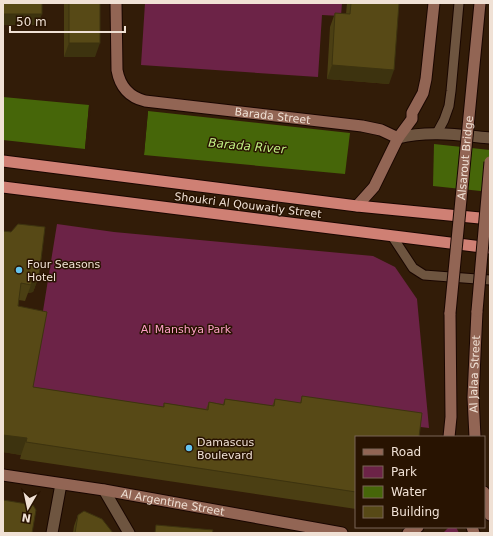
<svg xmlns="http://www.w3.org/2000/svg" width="493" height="536" font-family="'DejaVu Sans',sans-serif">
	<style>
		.green { fill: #6c2347 }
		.water { fill: #466609 }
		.pier { fill: #321c08 }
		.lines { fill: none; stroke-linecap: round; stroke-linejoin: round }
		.service-casing { stroke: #190600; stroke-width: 11 }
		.minor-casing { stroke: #190600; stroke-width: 13 }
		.tertiary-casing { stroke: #190600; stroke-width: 13 }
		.secondary-casing { stroke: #190600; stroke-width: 13 }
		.trunk-casing { stroke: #190600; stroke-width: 13 }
		.service { stroke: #6e5540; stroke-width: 9 }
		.minor { stroke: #6e5540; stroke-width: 11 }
		.tertiary { stroke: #6e5540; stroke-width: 11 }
		.secondary { stroke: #926554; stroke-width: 11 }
		.trunk { stroke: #cf8074; stroke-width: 11 }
		.secondary-bridge-casing { stroke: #190600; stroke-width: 13; stroke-linecap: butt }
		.secondary-bridge { stroke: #926554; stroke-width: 11 }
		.wall { fill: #4b3f13 }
		.shaded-wall { fill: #3d330f }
		.building { fill: #574916; stroke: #3d330f }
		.poi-dot { fill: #65c4ef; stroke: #281301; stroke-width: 1.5 }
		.labels { text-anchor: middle; stroke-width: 3; stroke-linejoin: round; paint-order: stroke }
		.street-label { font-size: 11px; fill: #f0e1d5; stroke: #281301 }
		.poi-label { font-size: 11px; fill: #f0e1d5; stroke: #281301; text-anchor: start }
		.park-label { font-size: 11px; fill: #fda1c7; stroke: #281301 }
		.water-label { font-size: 12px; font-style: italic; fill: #c0f082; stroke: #281301 }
	</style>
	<rect width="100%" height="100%" fill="#321c08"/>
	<g class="green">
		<polygon points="145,3 342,3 341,16 322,15 318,77 141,65"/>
		<polygon points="57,224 114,232 373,256 395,267 417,299 429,428 297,412 28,404"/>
		<polygon points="449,527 456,527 459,533 443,533"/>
	</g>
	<g class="water">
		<polygon points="3,97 89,105 85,149 3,140"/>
		<polygon points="148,111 350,133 345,174 144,155"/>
		<polygon points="434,144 490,150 490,192 433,186"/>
	</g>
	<g class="pier">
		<polygon points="89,105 91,105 87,150 85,149"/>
		<polygon points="146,110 148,111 144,155 142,155"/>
	</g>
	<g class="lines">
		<defs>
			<g id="service">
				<polyline points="437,133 444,120 449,106 451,91 459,3"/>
				<polyline points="392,236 413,268 424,275 490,280"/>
			</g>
			<g id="minor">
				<polyline points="104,490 129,533"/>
				<polyline points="52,533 61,484"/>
			</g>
			<path id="tertiary" d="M398,138C429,130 459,135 490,138"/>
			<g id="secondary">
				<path id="s1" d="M116,3L117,70C120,87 129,97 145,101L362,126L381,130L398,138"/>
				<polyline points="357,206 374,187 398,138 412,119 412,113 423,93 426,79 434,3"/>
				<polyline points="449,437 451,417 450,313"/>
				<path id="s2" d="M475,437L473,397L477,311"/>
				<path id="s3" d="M3,475L104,490L342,533"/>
				<polyline points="484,492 490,515"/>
				<polyline points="472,527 474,533"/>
				<polyline points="408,533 418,527"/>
			</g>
			<g id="trunk">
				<polyline points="3,161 357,206 490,219"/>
				<polyline points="3,187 490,248"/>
			</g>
		</defs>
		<use href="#service" class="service-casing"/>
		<use href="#minor" class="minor-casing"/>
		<use href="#tertiary" class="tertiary-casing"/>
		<use href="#secondary" class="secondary-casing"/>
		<use href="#trunk" class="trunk-casing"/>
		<use href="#service" class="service"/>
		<use href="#minor" class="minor"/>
		<use href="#tertiary" class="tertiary"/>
		<use href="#secondary" class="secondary"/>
		<use href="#trunk" class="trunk"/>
		<defs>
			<g id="secondary-bridge">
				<polyline points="477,311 490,162"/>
				<path id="s4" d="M450,313L480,3"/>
			</g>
		</defs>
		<use href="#secondary-bridge" class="secondary-bridge-casing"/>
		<use href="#secondary-bridge" class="secondary-bridge"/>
	</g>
	<g class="wall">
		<polygon points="64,3 100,3 95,57 64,57"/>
		<polygon points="347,3 399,3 389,84 327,79 330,27 335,13 346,14"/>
		<polygon points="3,231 39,276 33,292 28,293 25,301 19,300 18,306 33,387 163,407 164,403 206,409 209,402 223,404 225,399 272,406 275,399 300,403 302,396 356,437 356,509 20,459 21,455 3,452"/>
		<polygon points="78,515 113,533 73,533 74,526"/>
	</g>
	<g class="shaded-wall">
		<polygon points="3,14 42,14 38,25 3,25"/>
		<polygon points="69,43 100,43 95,57 64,57"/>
		<polygon points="332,65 394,70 389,84 327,79"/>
		<polygon points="39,276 33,292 28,293 31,285 32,277"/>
		<polygon points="3,435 27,438 21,455 3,452"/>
	</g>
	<g class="building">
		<rect x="3" y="3" width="39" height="11"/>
		<rect x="69" y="3" width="31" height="40"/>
		<polygon points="351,3 399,3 394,70 332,65 335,13 350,14"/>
		<polygon points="18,224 45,227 39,276 32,277 31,285 21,283 18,306 47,312 33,387 164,407 164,403 208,410 209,402 224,405 225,399 274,406 275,399 301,403 302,396 422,413 419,437 356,437 356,492 26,442 27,438 3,435 3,231 11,232"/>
		<polygon points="3,500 33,505 36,510 32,533 3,533"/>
		<polygon points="84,511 102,519 113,533 75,533 78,515"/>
		<polygon points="156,525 213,530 212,533 155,533"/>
	</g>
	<g class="poi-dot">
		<circle cx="19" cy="270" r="4"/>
		<circle cx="189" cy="448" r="4"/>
	</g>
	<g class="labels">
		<g class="street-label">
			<text dy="4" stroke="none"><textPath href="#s1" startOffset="240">Barada Street</textPath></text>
			<text dy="4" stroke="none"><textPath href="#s4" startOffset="156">Alsarout Bridge</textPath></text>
			<text transform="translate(248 205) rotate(7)" y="4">Shoukri Al Qouwatly Street</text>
			<text dy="4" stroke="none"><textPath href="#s2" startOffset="63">Al Jalaa Street</textPath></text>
			<text dy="4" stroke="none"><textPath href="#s3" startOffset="172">Al Argentine Street</textPath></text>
		</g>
		<g class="poi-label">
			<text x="27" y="268">Four Seasons<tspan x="27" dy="13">Hotel</tspan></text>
			<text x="197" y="446">Damascus<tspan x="197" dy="13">Boulevard</tspan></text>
		</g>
		<g class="park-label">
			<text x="186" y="333">Al Manshya Park</text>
		</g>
		<g class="water-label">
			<text transform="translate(247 146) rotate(5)" y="4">Barada River</text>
		</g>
	</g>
	<rect width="493" height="536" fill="none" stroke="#f0e1d5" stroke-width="8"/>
	<rect x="355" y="436" width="130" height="92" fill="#281301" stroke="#786556"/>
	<rect x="363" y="449" width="20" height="6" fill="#926554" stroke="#786556"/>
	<text x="391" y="456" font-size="12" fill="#f0e1d5">Road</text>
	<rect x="363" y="466" width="20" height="12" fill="#6c2347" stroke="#786556"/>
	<text x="391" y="476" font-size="12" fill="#f0e1d5">Park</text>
	<rect x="363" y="486" width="20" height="12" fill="#466609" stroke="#786556"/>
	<text x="391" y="496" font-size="12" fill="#f0e1d5">Water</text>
	<rect x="363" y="506" width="20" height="12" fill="#574916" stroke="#786556"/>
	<text x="391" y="516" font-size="12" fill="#f0e1d5">Building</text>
	<g transform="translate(28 508) rotate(189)" stroke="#281301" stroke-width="3" paint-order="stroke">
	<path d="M0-3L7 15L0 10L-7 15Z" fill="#f0e1d5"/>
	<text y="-6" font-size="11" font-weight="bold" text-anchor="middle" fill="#f0e1d5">N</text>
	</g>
	<path d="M10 26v6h115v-6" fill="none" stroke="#f0e1d5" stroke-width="2"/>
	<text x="16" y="26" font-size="12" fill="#f0e1d5" stroke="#281301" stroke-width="3" paint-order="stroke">50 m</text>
</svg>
